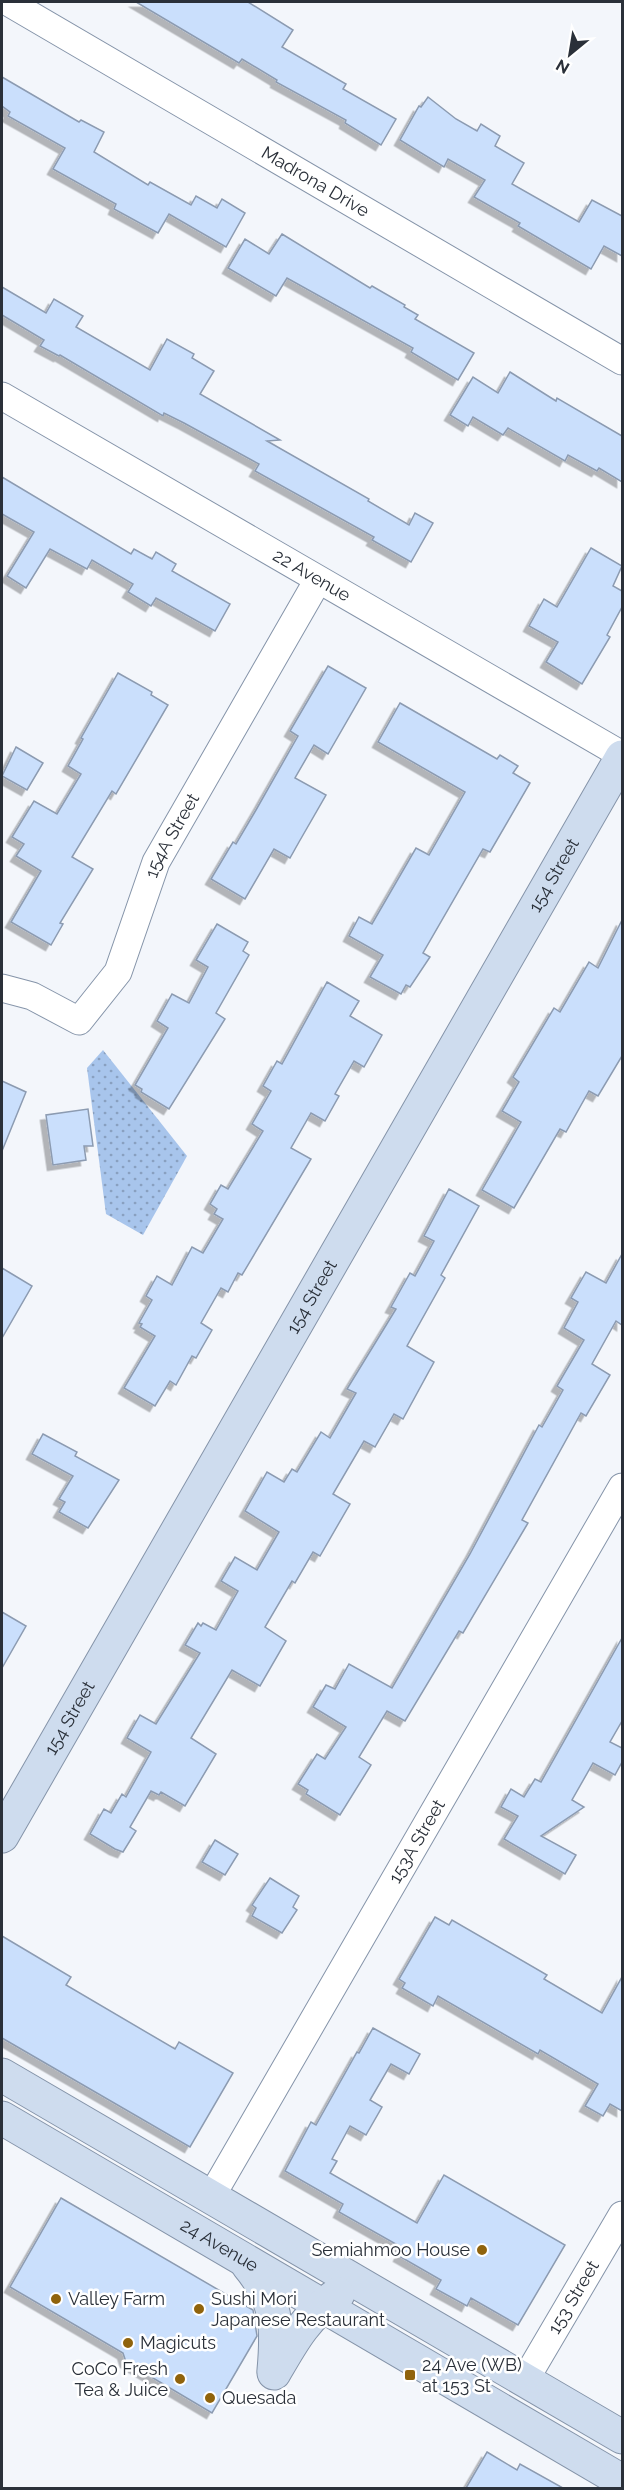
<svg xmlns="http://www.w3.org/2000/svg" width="624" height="2490" font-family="Raleway,sans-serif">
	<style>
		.park { fill: url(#park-dots) }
		.building { fill: #cadffc; stroke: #8c9bb1; stroke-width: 1.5; filter: url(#shadow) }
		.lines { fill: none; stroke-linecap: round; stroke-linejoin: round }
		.street-casing { stroke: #8594a9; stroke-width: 29 }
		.secondary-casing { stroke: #8594a9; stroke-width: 35 }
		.street { stroke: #fff; stroke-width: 27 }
		.secondary { stroke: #cedcee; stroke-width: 33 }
		.poi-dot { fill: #90630c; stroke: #fff; stroke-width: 2 }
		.labels { text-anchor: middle; stroke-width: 5; stroke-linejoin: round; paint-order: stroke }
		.street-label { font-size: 18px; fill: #2a3039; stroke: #fff }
		.poi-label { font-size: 18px; fill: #2a3039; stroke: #fff; text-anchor: start }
	</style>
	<defs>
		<pattern id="park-dots" width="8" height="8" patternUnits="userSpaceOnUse" patternTransform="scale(1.5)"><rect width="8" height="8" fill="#a8c5ec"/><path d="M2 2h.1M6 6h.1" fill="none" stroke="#89a0c0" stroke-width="1.8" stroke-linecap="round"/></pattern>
		<filter id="shadow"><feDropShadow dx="-5.5" dy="5.5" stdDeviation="0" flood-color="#0004"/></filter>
	</defs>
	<rect width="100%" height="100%" fill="#f3f6fb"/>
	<polygon class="park" points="103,1050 187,1156 143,1235 106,1214 87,1068"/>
	<g class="building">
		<polygon points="136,2 248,2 293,30 282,47 346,84 343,89 396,119 381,145 345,123 346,120 276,82 277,80 242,59 239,63"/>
		<polygon points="2,77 79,122 81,120 104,132 94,152 148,185 150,182 191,205 196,196 217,208 222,199 245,213 226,247 169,214 158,233 114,209 116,204 53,169 65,148 8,116 10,112 2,106"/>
		<polygon points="428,97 456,119 477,131 481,124 500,136 495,146 524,163 512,184 579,222 592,200 622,216 622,256 604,246 591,269 518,226 520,223 474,197 485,180 448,159 444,167 400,140 419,106 421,107"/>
		<polygon points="282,234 370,288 372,286 405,305 404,307 418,315 415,319 474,353 458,380 411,352 413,348 287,278 276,296 228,268 245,239 269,254"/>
		<polygon points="2,287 46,313 54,299 83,316 76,327 150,370 167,339 194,354 192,358 214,371 200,394 280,440 267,441 369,499 368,501 409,525 415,513 433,523 411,562 372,540 374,537 255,471 259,464 184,423 164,413 163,416 60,355 59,356 40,346 44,340 2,315"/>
		<polygon points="510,372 556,401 557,398 622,436 622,482 599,468 597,471 568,455 565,461 508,428 503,435 473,417 468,426 450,415 473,377 498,393"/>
		<polygon points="2,477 131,554 134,549 152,559 156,552 176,564 172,571 230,604 215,631 156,598 151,606 128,592 133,584 92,560 87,569 50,549 26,588 7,576 34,532 2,514"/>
		<polygon points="591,548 622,566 613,586 622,591 622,607 607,635 610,637 582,684 546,662 558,642 529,626 544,599 557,607"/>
		<polygon points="328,666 366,688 328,754 314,745 295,778 326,795 299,842 290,858 274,849 245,899 211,879 233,842 236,844 256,810 298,736 290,731"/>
		<polygon points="118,673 152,692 151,695 168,705 116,794 112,791 72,857 93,869 60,923 63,924 51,945 11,922 41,871 16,856 24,844 12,837 34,801 57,814 81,774 68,766 83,739 81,738"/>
		<polygon points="400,703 497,759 500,755 518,766 513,773 530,783 490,852 483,849 423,953 430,957 410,987 406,985 401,994 370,977 383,955 349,936 359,917 372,924 416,848 429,855 465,792 378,742"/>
		<polygon points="16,747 43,763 27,790 2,776"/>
		<polygon points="622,920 622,1056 598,1096 589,1091 566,1132 560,1129 514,1208 482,1190 521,1122 502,1111 519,1082 513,1077 554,1008 560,1012 589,962 598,968"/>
		<polygon points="217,924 248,942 243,951 249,955 216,1013 225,1019 169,1109 141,1092 142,1089 135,1085 168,1028 157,1021 172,994 189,1003 208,967 196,960"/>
		<polygon points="327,982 359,1001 350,1016 382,1035 364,1067 354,1061 335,1094 339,1096 325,1121 311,1113 291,1148 311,1159 242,1275 238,1273 228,1292 221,1288 201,1323 212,1330 196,1358 192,1356 176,1385 170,1381 155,1406 124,1388 155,1336 140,1327 142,1324 139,1323 152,1300 146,1296 157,1276 172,1285 192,1247 203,1253 223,1219 214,1214 217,1209 210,1204 221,1185 228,1189 263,1131 252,1124 271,1091 263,1086 277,1061 282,1064"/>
		<polygon points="2,1081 26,1092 2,1151"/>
		<polygon points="88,1109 93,1146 84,1146 86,1160 53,1165 46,1115"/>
		<polygon points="449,1189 479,1206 441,1275 445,1278 407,1346 434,1362 403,1419 394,1414 375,1447 364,1441 333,1494 350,1504 320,1556 313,1552 295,1583 292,1581 265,1627 286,1641 260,1686 232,1670 191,1738 216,1754 185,1806 161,1792 159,1795 151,1791 130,1827 136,1831 123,1852 115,1849 90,1834 104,1809 111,1813 122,1794 126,1797 151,1752 127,1738 140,1715 156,1724 200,1653 185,1645 198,1623 201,1626 203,1623 216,1630 238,1591 221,1581 235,1557 257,1570 279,1532 245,1511 267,1472 284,1482 292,1469 297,1472 321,1432 330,1438 356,1393 347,1389 396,1309 391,1307 410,1273 415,1276 434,1241 424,1236"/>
		<polygon points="622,1254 622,1325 616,1321 592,1364 610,1375 586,1416 581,1413 522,1520 528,1523 463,1633 459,1631 405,1721 387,1711 359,1757 371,1765 340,1815 306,1794 308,1790 298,1784 317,1754 325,1759 346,1727 313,1707 326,1685 335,1689 349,1664 392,1688 470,1554 539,1425 542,1427 563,1390 557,1386 584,1340 564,1328 578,1302 571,1298 586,1272 606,1283"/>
		<polygon points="2,1268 32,1286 2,1338"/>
		<polygon points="43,1434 77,1452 75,1456 119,1480 88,1528 59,1512 65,1502 59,1499 73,1476 32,1454"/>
		<polygon points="2,1612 26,1626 2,1668"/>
		<polygon points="622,1638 622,1721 610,1742 622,1748 622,1762 615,1775 593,1763 572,1800 584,1807 541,1836 576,1855 565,1874 504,1839 518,1816 501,1807 511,1789 524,1797 535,1779 541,1782"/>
		<polygon points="215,1840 238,1854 225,1875 202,1862"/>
		<polygon points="270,1878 299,1896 293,1907 297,1910 282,1933 252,1916 256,1908 252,1905"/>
		<polygon points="435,1917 449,1925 452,1920 547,1975 544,1979 602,2013 622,1977 622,2111 610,2104 603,2116 585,2106 598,2084 540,2050 538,2054 438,1996 433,2006 402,1988 405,1983 399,1979"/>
		<polygon points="2,1936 71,1977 66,1985 175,2049 179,2042 233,2073 190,2147 2,2038"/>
		<polygon points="373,2028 420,2054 409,2074 391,2064 370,2100 382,2107 366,2135 350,2126 332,2159 337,2161 330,2173 417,2223 444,2175 565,2245 518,2325 471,2298 467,2306 436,2289 441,2280 399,2256 403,2248 339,2212 343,2204 285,2171 311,2122 316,2125 357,2052 359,2053"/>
		<polygon points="61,2198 253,2310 257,2336 212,2413 126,2362 123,2353 10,2287"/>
		<polygon points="487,2452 517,2470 520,2464 563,2488 466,2488"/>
	</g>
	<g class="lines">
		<defs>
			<g id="street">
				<path id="s1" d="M8,2L622,361"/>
				<path id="s2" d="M2,396L622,755"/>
				<path id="s3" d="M2,988L32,996L79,1021L118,972L156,862L318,580"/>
				<path id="s4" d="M211,2197L622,1487"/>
				<path id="s5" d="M525,2380L622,2215"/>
			</g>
			<g id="secondary">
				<path id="s6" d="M2,1836L622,757"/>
				<polyline points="2,2075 622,2437"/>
				<path id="s7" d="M2,2118L622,2481"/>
				<path d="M248,2265C277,2300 278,2326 274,2370"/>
				<path d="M274,2373C293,2340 306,2316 338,2294"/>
			</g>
		</defs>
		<use href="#street" class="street-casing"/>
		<use href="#secondary" class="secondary-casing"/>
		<use href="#street" class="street"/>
		<use href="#secondary" class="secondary"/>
	</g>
	<g class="poi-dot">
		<circle cx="482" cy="2250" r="6"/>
		<circle cx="56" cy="2299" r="6"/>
		<circle cx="199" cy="2309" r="6"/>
		<circle cx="128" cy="2343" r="6"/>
		<rect x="404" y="2369" width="12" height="12" rx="3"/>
		<circle cx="180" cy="2379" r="6"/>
		<circle cx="210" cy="2398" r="6"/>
	</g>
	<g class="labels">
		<g class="street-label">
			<text dy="6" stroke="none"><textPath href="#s1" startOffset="356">Madrona Drive</textPath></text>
			<text dy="6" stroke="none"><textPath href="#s2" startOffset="358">22 Avenue</textPath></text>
			<text dy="6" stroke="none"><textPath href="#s3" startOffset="294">154A Street</textPath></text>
			<text dy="6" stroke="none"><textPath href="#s6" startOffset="1108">154 Street</textPath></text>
			<text dy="6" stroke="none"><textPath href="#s6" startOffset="622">154 Street</textPath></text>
			<text dy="6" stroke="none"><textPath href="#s6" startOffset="136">154 Street</textPath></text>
			<text dy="6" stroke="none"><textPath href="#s4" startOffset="411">153A Street</textPath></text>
			<text dy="6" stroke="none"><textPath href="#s7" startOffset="252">24 Avenue</textPath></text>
			<text dy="6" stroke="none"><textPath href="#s5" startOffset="96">153 Street</textPath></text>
		</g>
		<g class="poi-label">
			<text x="470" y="2256" text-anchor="end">Semiahmoo House</text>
			<text x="68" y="2305">Valley Farm</text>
			<text x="211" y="2305">Sushi Mori<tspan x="211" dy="21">Japanese Restaurant</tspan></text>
			<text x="140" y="2349">Magicuts</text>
			<text x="422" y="2371">24 Ave (WB)<tspan x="422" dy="21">at 153 St</tspan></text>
			<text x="168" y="2375" text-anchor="end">CoCo Fresh<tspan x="168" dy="21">Tea &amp; Juice</tspan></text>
			<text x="222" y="2404">Quesada</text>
		</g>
	</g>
	<rect width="624" height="2490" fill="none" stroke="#2a3039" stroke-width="6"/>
	<g transform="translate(570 54) rotate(210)" stroke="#ffffff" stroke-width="4.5" paint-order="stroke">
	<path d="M0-4.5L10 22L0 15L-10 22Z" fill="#2a3039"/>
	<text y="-9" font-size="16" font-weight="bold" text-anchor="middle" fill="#2a3039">N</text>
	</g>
</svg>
